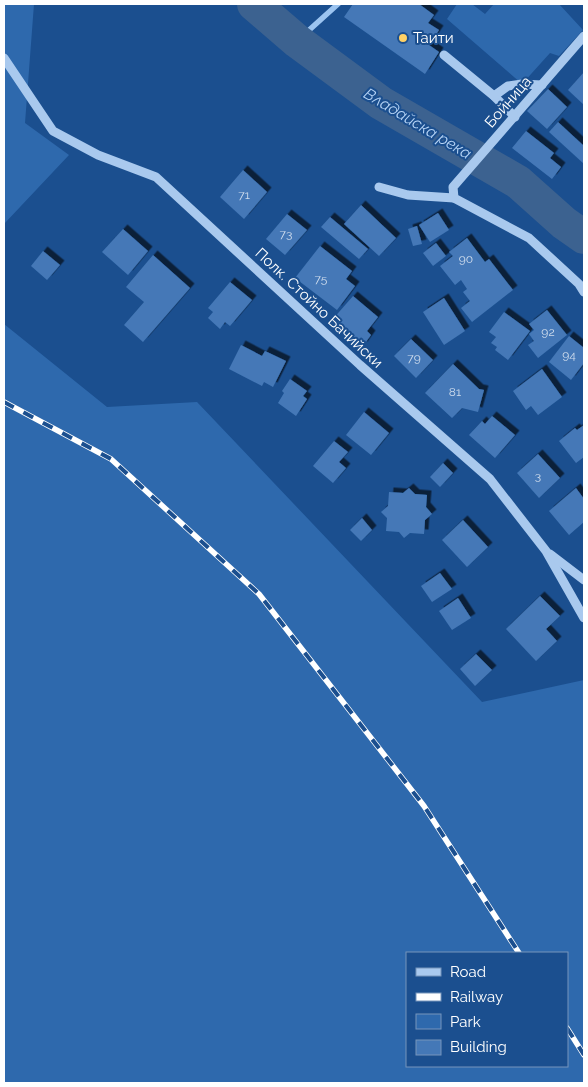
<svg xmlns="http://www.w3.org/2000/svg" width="588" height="1087" font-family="Raleway,sans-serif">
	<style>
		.green { fill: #2e69ad; fill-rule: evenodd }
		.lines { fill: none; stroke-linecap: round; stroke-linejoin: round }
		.stream { stroke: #9cc4f0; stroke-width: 5.5 }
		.river { stroke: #3c6290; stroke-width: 34 }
		.building { fill: #4478b7; filter: url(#shadow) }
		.minor { stroke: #a9c9ee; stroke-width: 9 }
		.rail-casing { stroke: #fff; stroke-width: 5.5 }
		.rail { stroke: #1b4f8f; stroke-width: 4; stroke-dasharray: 11; stroke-linecap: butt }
		.poi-dot { fill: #ffd166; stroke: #1b4f8f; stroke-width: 2 }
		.labels { text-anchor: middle; stroke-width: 4; stroke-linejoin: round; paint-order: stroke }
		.number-label { font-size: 12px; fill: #d0dded }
		.poi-label { font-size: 15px; fill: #fff; stroke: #1b4f8f; text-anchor: start }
		.street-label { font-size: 15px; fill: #fff; stroke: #1b4f8f }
		.water-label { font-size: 16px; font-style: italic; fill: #b5d3f5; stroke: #1b4f8f }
	</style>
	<defs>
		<filter id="shadow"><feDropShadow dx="4.5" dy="-4.5" stdDeviation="0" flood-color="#0009"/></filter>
	</defs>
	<rect width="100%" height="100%" fill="#1b4f8f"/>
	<g class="green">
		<polygon points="4,4 34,4 25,123 69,155 4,224"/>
		<polygon points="457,4 472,4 485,14 494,4 559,4 583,30 559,56 550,53 522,84 447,19"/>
		<path d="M4,324L107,407L197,402L482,702L584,680V1083H4ZM407,953H567V1066H407Z"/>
	</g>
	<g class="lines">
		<polyline class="stream" points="297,41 338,4"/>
		<polyline class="river" points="254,4 297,41 381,103 518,182 564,223 584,237"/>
	</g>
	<g class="building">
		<polygon points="353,4 419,4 434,15 428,23 439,30 429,45 439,52 425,74 344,17"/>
		<polygon points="584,72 584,105 568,90"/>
		<polygon points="548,89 567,107 547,129 527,111"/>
		<polygon points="558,122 584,146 584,164 549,132"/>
		<polygon points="526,131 554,153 550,158 561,167 552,179 512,148"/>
		<polygon points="243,170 267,192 244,219 220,197"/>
		<polygon points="361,205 396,238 379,256 344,224"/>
		<polygon points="438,213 449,230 430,242 419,225"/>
		<polygon points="287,214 307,230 285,255 266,239"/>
		<polygon points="330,217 368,249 359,259 321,227"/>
		<polygon points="417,226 422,244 413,246 408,229"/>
		<polygon points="123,229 148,251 128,275 102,252"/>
		<polygon points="467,238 485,262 489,259 513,290 472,322 461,308 470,301 463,292 467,289 461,280 455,285 440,266 453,256 449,252"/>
		<polygon points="436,243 446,256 433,266 423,253"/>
		<polygon points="320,246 352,271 346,279 355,286 337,310 295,278"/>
		<polygon points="43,251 60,265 47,280 31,266"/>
		<polygon points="153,255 190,288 143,342 124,325 144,302 126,287"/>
		<polygon points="230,282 252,300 230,326 225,322 220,329 208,318 213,312 208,308"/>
		<polygon points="353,296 378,317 367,331 371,335 363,346 332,320"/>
		<polygon points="444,298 465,331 444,345 423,312"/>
		<polygon points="547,310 567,335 538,358 528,345 534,341 529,334 534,330 529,324"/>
		<polygon points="504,312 530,331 508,360 495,350 497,347 491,343 496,337 489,332"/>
		<polygon points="569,336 584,348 584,363 571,380 549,362"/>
		<polygon points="411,339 433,360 416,378 394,356"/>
		<polygon points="241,345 262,356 265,351 286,361 273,387 264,382 262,386 229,369"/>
		<polygon points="453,364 479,389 484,390 478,412 462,408 452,418 425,393"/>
		<polygon points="542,369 562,397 538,415 531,406 526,410 513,391"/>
		<polygon points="290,379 307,391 303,396 307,399 296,416 278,403 284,393 282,391"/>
		<polygon points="364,412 389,433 371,455 346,435"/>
		<polygon points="492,416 515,435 495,458 469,435 482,421 485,424"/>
		<polygon points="584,425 584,457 576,463 559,441 575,428 577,430"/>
		<polygon points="334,441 348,452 339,462 346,468 333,483 313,466"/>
		<polygon points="538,454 560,478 539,498 517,473"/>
		<polygon points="443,463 453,473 440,487 430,477"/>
		<polygon points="409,488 415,494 427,495 426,507 432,514 425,520 424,534 410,533 404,538 399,532 386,531 387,518 381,512 388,506 389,492 403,493"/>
		<polygon points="576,488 584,499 584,507 583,509 584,511 584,522 569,535 549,511"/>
		<polygon points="362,518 372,530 361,541 350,530"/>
		<polygon points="463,520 488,547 467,567 442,540"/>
		<polygon points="440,573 452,589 432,602 421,586"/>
		<polygon points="540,596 560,616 546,629 557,641 536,661 506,629"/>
		<polygon points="458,598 471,618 452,630 439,611"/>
		<polygon points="476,654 492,670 475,686 460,669"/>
	</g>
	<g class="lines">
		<g class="minor">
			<polyline points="584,36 453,187 454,198 529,238 579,284 584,292"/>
			<polyline points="444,55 494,96 515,117"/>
			<polyline points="4,58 53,131 98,155 156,177 360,365 490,479 546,551 584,618"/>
			<polyline points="494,96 508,86 522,84 542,85"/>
			<polyline points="379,187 408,195 454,198"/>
			<polyline points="550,554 584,580"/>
		</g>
		<defs>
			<g id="rail">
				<polyline points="4,402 111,459 259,594 424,806 519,953"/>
				<polyline points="567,1028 584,1055"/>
			</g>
		</defs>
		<use href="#rail" class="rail-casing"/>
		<use href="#rail" class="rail"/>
	</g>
	<circle class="poi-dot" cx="403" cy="38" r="5"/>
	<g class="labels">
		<g class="number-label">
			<text x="244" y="199">71</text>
			<text x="286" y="238">73</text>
			<text x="466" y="263">90</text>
			<text x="321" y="283">75</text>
			<text x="548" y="336">92</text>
			<text x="569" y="359">94</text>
			<text x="414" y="362">79</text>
			<text x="455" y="396">81</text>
			<text x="538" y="480">3</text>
		</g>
		<g class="poi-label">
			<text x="413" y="43">Таити</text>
		</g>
		<g class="street-label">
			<text transform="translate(508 102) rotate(-49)" y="5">Бойница</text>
			<text transform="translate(319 308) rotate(43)" y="5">Полк. Стойно Бачийски</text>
		</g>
		<g class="water-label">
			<text transform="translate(418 123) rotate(31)" y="6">Владайска река</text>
		</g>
	</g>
	<rect width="588" height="1087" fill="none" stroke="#ffffff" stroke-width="10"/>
	<rect x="406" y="952" width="162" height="115" fill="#1b4f8f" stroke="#7695bc"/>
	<rect x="416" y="968" width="25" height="8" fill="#a9c9ee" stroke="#7695bc"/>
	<text x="450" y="977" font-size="15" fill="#ffffff">Road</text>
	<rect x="416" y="993" width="25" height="8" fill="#ffffff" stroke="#7695bc"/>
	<text x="450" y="1002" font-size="15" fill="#ffffff">Railway</text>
	<rect x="416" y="1014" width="25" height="15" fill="#2e69ad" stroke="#7695bc"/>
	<text x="450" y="1027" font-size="15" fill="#ffffff">Park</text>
	<rect x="416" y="1040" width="25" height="15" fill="#4478b7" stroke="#7695bc"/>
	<text x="450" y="1052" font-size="15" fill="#ffffff">Building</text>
</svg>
